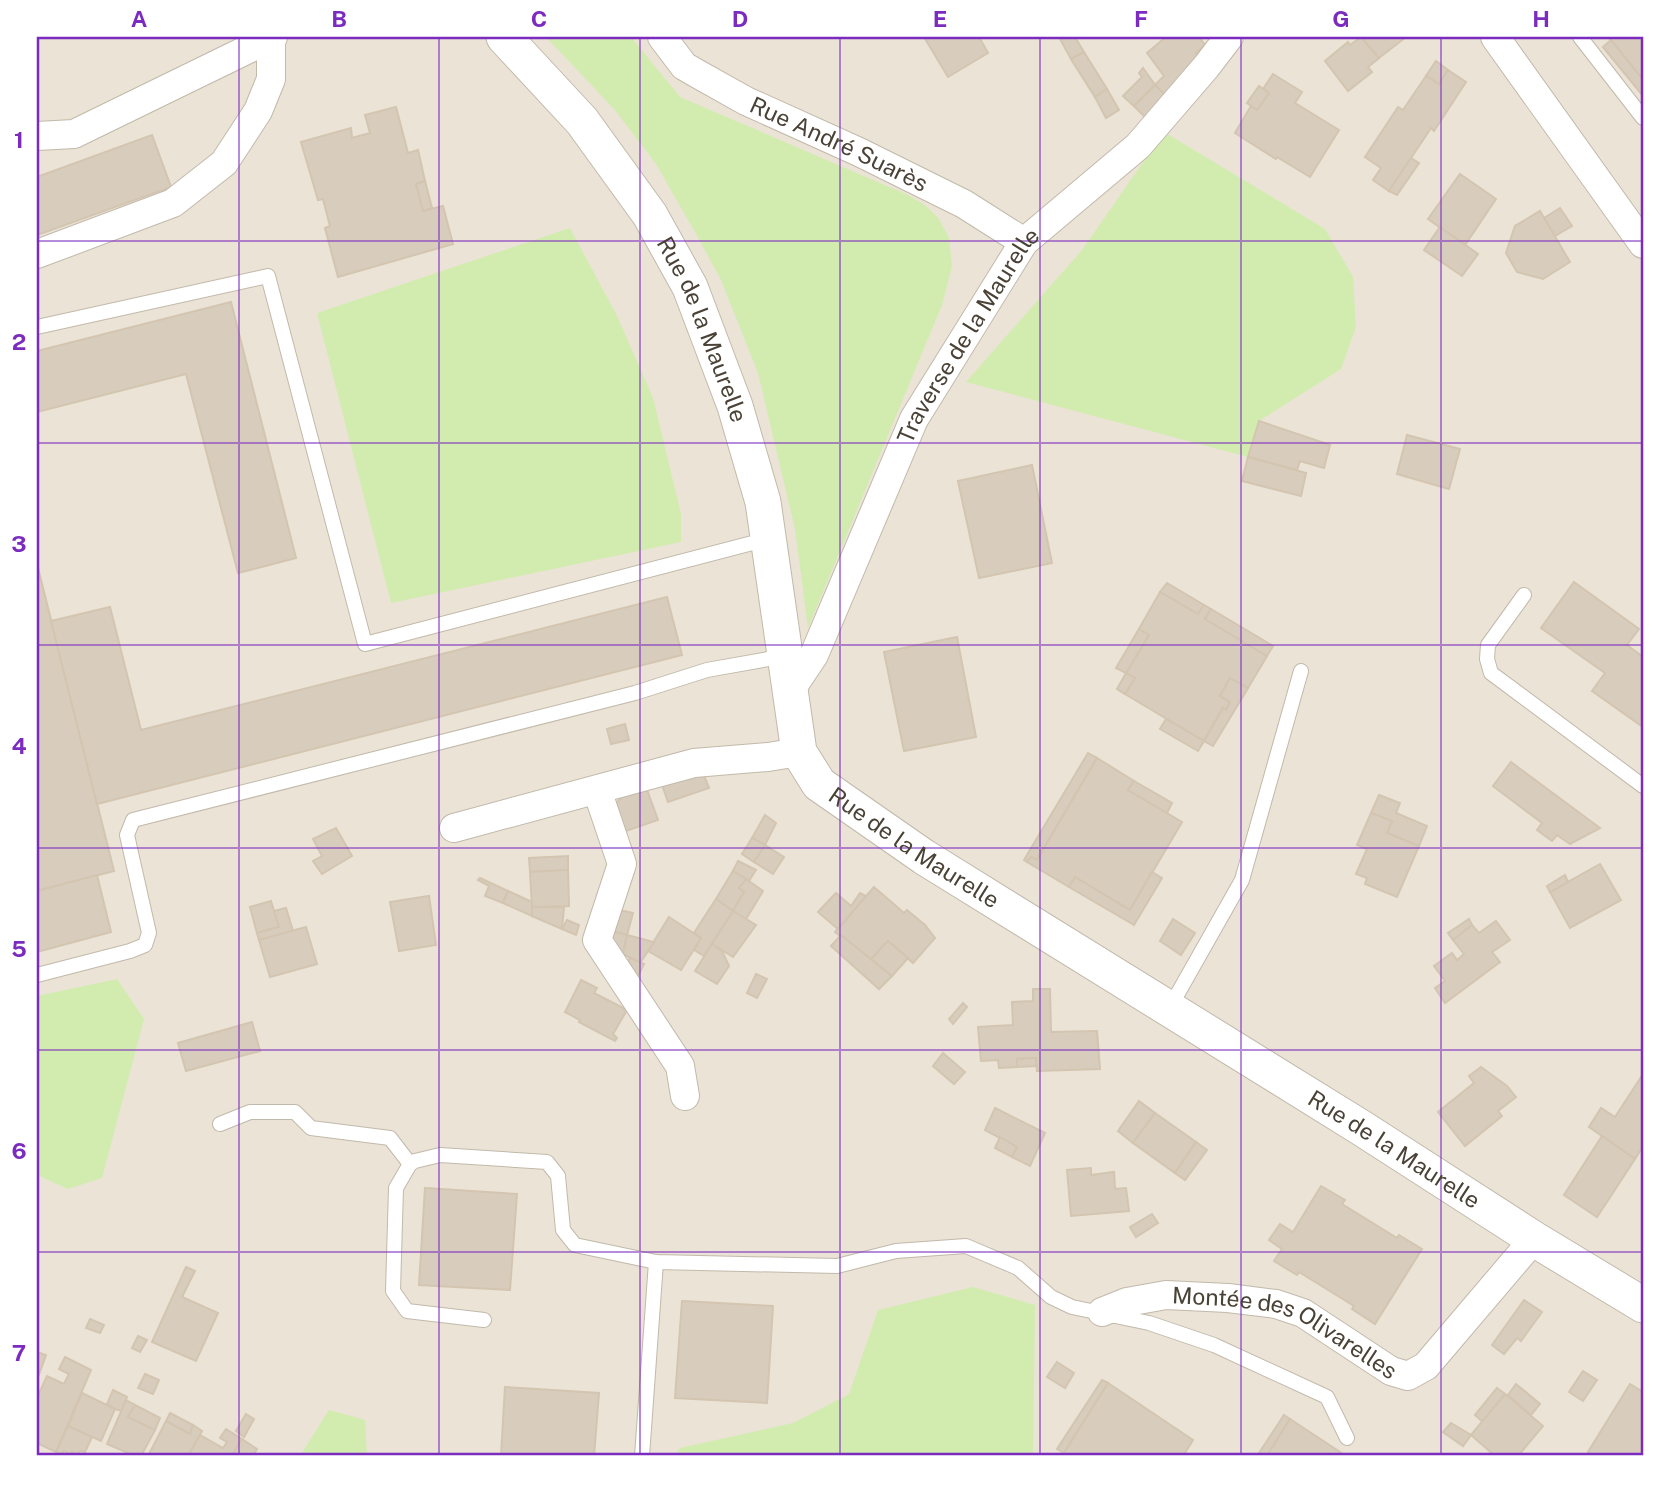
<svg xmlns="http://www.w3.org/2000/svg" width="1680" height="1493" font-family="'Public Sans',sans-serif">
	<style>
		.residential { fill: #eae3d6 }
		.green { fill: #d2ecaf }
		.building { fill: #d8cdbd; stroke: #d3c5b0; stroke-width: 2 }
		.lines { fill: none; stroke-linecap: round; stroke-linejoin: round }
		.service-casing { stroke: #c2b9aa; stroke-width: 16 }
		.minor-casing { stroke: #c2b9aa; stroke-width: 30 }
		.tertiary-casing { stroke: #c2b9aa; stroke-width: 37 }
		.service { stroke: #fff; stroke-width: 14 }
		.minor { stroke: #fff; stroke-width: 28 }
		.tertiary { stroke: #fff; stroke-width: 35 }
		.grid { fill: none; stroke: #7b2cbf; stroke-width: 2; stroke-opacity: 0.55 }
		.labels { text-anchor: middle; stroke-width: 6; stroke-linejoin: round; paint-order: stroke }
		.street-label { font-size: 23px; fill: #4a4236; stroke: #fff }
		.neatline { fill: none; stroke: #7b2cbf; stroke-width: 2.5 }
		.grid-label { font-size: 23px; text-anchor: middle; font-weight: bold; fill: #7b2cbf }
	</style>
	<rect width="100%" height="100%" fill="#f5f1e9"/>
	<rect class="residential" x="37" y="37" width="1606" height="1419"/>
	<g class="green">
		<polygon points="546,37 631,37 680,97 908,195 926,206 939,219 949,238 952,266 942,305 808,628 795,529 758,373 721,280 700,241 656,164 614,109"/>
		<polygon points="1164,132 1325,229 1353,277 1356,327 1341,369 1259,421 1248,457 966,382 1082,250"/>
		<polygon points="570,228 617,316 653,398 681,514 681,542 391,603 317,313"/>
		<polygon points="117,979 144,1019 102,1178 68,1189 37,1175 37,996"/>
		<polygon points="973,1287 1035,1305 1033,1453 1035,1456 674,1456 680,1448 793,1423 849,1394 878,1310"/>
		<polygon points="329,1410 365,1420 367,1456 300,1456"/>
	</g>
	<g class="building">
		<polygon points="924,37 979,37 988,53 948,77"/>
		<polygon points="1059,37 1075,37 1084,52 1071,59"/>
		<polygon points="1166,37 1199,37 1205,45 1196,53 1202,62 1169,99 1155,85 1164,76 1147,53"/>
		<polygon points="1361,37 1379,58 1368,67 1372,72 1348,91 1325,61 1348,42 1350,45"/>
		<polygon points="1361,37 1406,37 1379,58"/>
		<polygon points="1608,37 1643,37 1643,80 1611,40"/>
		<polygon points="1611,40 1643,80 1643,96 1603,47"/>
		<polygon points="1084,52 1107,89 1095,97 1071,59"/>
		<polygon points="1436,61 1448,70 1439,84 1426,76"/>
		<polygon points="1143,68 1155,85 1134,106 1123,96 1142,77 1139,73"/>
		<polygon points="1448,70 1466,82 1434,131 1431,128 1389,191 1373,180 1381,168 1365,157 1398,107 1403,110 1426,76 1439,84"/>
		<polygon points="1273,74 1302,92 1295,103 1339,130 1310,177 1277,157 1276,159 1235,133 1251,106 1257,110 1269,93 1263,89"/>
		<polygon points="1155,85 1169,99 1148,120 1134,106"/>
		<polygon points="1259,86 1269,93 1257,110 1247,103"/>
		<polygon points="1107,89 1119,110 1106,118 1095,97"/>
		<polygon points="396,107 408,153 418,150 425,181 416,184 423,211 443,206 453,244 338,277 325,228 330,226 323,199 318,200 301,142 351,128 352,138 370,133 365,115"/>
		<polygon points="152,135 171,187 37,235 37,177"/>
		<polygon points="1411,158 1419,163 1397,195 1389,191"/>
		<polygon points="1460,174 1496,199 1465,245 1428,219"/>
		<polygon points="425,181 432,208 423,211 416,184"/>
		<polygon points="1560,208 1572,226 1555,236 1544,218"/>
		<polygon points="1540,211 1570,262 1543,279 1517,272 1506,253 1515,226"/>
		<polygon points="1440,227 1478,254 1462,276 1424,250"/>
		<polygon points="231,302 296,558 238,573 186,374 37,412 37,351"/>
		<polygon points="1259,421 1330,445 1324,468 1300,461 1297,470 1248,457"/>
		<polygon points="1407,435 1460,449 1449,489 1397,474"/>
		<polygon points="1248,457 1306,473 1301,496 1242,481"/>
		<polygon points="1032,465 1052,563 979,578 958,481"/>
		<polygon points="37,564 114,871 37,891"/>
		<polygon points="1574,582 1639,629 1627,645 1643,657 1643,727 1592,691 1605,673 1541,628"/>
		<polygon points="1167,583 1204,605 1198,614 1160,592"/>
		<polygon points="1160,592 1198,614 1204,605 1211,609 1205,619 1267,656 1248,688 1230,678 1220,696 1230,702 1226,710 1223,708 1204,741 1125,694 1135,678 1126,673 1149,635 1139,629"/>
		<polygon points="667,597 682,655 97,804 51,621 110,607 141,730"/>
		<polygon points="1211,609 1273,646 1267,656 1205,619"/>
		<polygon points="1139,629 1149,635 1126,673 1116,668"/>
		<polygon points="957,637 976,737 904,751 884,652"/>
		<polygon points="1126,673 1135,678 1125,694 1117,689"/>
		<polygon points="1230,678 1248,688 1213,746 1204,741 1223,708 1226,710 1230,702 1220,696"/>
		<polygon points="1166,719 1204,741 1198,751 1160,729"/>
		<polygon points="625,724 629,740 611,744 607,729"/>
		<polygon points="1088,753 1097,758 1037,860 1031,857 1027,862 1024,860"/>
		<polygon points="1097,758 1134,781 1128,790 1182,822 1130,910 1075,877 1069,887 1027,862 1031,857 1037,860"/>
		<polygon points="1511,762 1600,828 1570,844 1557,835 1552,841 1537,830 1542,823 1493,786"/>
		<polygon points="702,771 709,788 668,802 661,782"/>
		<polygon points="1134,781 1172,803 1167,813 1128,790"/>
		<polygon points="646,787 658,820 620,833 614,809 617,802 623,796"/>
		<polygon points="1379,795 1400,803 1396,813 1427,826 1419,846 1387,833 1392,821 1371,813"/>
		<polygon points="1371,813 1392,821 1387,833 1419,846 1397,897 1365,884 1367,878 1356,874 1367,849 1357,845"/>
		<polygon points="765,815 776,823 765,845 752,838"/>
		<polygon points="336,828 352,856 322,874 313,861 322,856 313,839"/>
		<polygon points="752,838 765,845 754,862 742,854"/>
		<polygon points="765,845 784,857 773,874 754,862"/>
		<polygon points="568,856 568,870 530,872 529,858"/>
		<polygon points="738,861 756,870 749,881 733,871"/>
		<polygon points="1600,864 1621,900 1570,928 1550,892"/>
		<polygon points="568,870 569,906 532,907 530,872"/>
		<polygon points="733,871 746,879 739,888 744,892 733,911 716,899"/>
		<polygon points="1152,872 1162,878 1134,925 1069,887 1075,877 1130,910"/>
		<polygon points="97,875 111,932 37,952 37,891"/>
		<polygon points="1565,875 1568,882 1550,892 1547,886"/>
		<polygon points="480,878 508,891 503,903 485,896 489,886 478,880"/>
		<polygon points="746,879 763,891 746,919 733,911 744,892 739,888"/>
		<polygon points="874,887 904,913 907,910 925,925 935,938 913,963 888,941 871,959 835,932"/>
		<polygon points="508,891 532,902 532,916 503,903"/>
		<polygon points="836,893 851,906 860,893 866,896 838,929 818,912"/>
		<polygon points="429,896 436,945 399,951 390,902"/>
		<polygon points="716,899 733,911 704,956 694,950 701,938 694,933"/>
		<polygon points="271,901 279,927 257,933 250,907"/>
		<polygon points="532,907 564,907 562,929 532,916"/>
		<polygon points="286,908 293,931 259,940 257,933 279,927 274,911"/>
		<polygon points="615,909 633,913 627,935 610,931"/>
		<polygon points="733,911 756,925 733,957 712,944"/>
		<polygon points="669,917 701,938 681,970 648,951"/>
		<polygon points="1173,919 1195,933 1181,955 1160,941"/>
		<polygon points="1469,919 1472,925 1453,940 1448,933"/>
		<polygon points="567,920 579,925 576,935 562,929"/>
		<polygon points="1496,921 1510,940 1492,952 1500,962 1445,1003 1435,988 1445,981 1434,966 1452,953 1457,960 1464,954 1453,940 1472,925 1479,933"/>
		<polygon points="306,927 317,964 270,977 259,940"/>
		<polygon points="610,931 627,935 623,954 607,947"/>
		<polygon points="627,935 654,942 640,963 623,954"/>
		<polygon points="841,935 892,976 879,989 831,946"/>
		<polygon points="888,941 908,958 892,976 871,959"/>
		<polygon points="712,944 722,951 729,966 717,984 695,971"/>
		<polygon points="630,958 644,964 638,976 624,970"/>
		<polygon points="756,974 767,979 757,998 747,993"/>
		<polygon points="581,980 597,988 594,993 627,1010 613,1034 617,1038 615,1041 579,1022 580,1020 565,1012"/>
		<polygon points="1033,989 1050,989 1051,1032 1097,1031 1100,1069 1037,1071 1036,1058 1017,1059 1017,1067 999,1068 998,1060 981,1061 978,1027 1013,1025 1012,1002 1033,1001"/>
		<polygon points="963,1003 967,1007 953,1024 949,1019"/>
		<polygon points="252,1022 260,1051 186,1071 178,1043"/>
		<polygon points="943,1053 965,1072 954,1084 933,1066"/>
		<polygon points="1036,1058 1036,1066 1017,1067 1017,1059"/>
		<polygon points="1481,1067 1507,1086 1516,1097 1498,1111 1502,1116 1465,1146 1438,1112 1474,1083 1469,1076"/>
		<polygon points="1643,1074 1643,1146 1635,1159 1589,1127 1601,1108 1615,1117"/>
		<polygon points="1139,1101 1155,1113 1133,1143 1118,1131"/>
		<polygon points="995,1108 1045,1133 1030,1166 1012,1157 1017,1147 985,1130"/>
		<polygon points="1155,1113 1196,1142 1175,1173 1133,1143"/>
		<polygon points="1602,1136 1635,1159 1597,1217 1564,1195"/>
		<polygon points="1000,1137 1017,1147 1012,1157 995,1148"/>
		<polygon points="1196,1142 1207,1150 1185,1180 1175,1173"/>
		<polygon points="1091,1168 1091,1175 1114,1172 1115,1189 1126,1188 1129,1211 1071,1216 1067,1170"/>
		<polygon points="1321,1186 1345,1200 1342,1204 1397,1238 1399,1235 1422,1249 1375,1324 1352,1309 1354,1306 1299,1272 1297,1275 1274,1261 1282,1249 1269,1240 1280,1224 1293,1232"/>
		<polygon points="425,1188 517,1194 510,1290 419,1285"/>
		<polygon points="1152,1214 1158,1223 1136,1237 1130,1227"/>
		<polygon points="186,1267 195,1271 182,1297 218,1313 196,1361 152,1342"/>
		<polygon points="1524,1300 1542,1312 1521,1341 1517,1338 1504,1354 1492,1345"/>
		<polygon points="682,1301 773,1306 767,1403 675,1398"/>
		<polygon points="90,1319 104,1325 100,1333 86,1328"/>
		<polygon points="138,1336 147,1340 140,1352 132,1348"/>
		<polygon points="37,1352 46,1355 37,1380"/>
		<polygon points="65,1357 91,1370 56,1452 37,1443 37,1398 47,1376 64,1384 69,1374 59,1369"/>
		<polygon points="1057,1362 1074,1373 1065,1388 1047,1377"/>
		<polygon points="1583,1371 1597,1380 1583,1401 1569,1392"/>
		<polygon points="145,1374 159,1380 153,1394 138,1388"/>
		<polygon points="1102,1380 1108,1383 1064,1453 1057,1449"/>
		<polygon points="1108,1383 1193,1440 1183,1456 1068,1456 1064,1453"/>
		<polygon points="1516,1384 1540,1404 1531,1415 1508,1395"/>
		<polygon points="1630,1384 1643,1392 1643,1456 1595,1456 1588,1452"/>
		<polygon points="505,1387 599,1393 594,1456 501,1456"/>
		<polygon points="1497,1388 1505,1394 1483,1422 1475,1415"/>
		<polygon points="113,1390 127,1397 122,1411 115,1409 107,1404"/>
		<polygon points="82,1393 115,1409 101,1441 68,1426"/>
		<polygon points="1505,1394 1543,1426 1518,1456 1495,1456 1471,1435"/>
		<polygon points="126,1400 135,1405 128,1417 155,1430 141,1456 135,1456 107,1444"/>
		<polygon points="135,1405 160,1418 155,1430 128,1417"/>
		<polygon points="170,1413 193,1425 190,1434 166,1421"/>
		<polygon points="246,1414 254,1419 244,1437 236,1431"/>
		<polygon points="1284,1415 1290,1419 1267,1456 1257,1456"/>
		<polygon points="1290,1419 1346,1456 1267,1456"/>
		<polygon points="166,1421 190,1434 193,1425 202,1431 188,1456 148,1456"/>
		<polygon points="1451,1423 1471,1435 1463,1446 1443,1432"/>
		<polygon points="68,1426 92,1437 85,1452 80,1451 78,1455 72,1452 71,1455 64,1451 62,1454 56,1452"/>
		<polygon points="226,1429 242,1439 232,1456 188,1456 200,1435 223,1448 227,1442 220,1438"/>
		<polygon points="242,1439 257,1449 253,1456 232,1456"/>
	</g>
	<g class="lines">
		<defs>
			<g id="service">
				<polyline points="1580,37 1643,118"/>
				<polyline points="37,327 268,276 365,644 768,539"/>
				<polyline points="1524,595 1488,645 1487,659 1491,673 1643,786"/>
				<polyline points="37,975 130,951 145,945 149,933 127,835 133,820 635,693 707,670 785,656"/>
				<polyline points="1169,1009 1242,880 1301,671"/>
				<polyline points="220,1124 250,1112 295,1112 311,1128 390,1138 410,1164"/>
				<polyline points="484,1320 407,1311 393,1291 396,1188 410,1164 415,1161 440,1155 547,1162 558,1176 563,1230 575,1245 656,1262 837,1266 896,1251 966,1246 1018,1268 1051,1297 1072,1307 1149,1323 1214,1345 1327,1397 1347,1438"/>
				<polyline points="642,1456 656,1262"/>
			</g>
			<g id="minor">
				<path id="s1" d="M662,37L684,66L696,73L746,101L859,152L964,204L1024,242"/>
				<polyline points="1495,37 1643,244"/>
				<polyline points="37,136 74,134 273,37"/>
				<polyline points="37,254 173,203 224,163 258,111 271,79 271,38"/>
				<path id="s2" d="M790,691L814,655L914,419L1024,242L1138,146L1206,67L1229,37"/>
				<polyline points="597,790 622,864 597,940 680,1066 685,1096"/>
				<polyline points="454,828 694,763 768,757 799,752"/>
				<path id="s3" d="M1102,1312L1127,1302L1166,1295L1228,1298L1276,1304L1303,1313L1391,1371L1408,1376L1426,1366L1534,1239"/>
			</g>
			<g id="tertiary">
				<path id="s4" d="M504,37L582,121L650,215L690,287L735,406L763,502L799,752L819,784L924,857L1360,1127L1534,1239L1643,1305"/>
			</g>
		</defs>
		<use href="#service" class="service-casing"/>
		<use href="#minor" class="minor-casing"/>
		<use href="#tertiary" class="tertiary-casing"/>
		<use href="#service" class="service"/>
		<use href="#minor" class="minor"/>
		<use href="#tertiary" class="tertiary"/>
	</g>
	<path class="grid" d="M239,37V1456M439,37V1456M640,37V1456M840,37V1456M1040,37V1456M1241,37V1456M1441,37V1456M37,241H1643M37,443H1643M37,645H1643M37,848H1643M37,1050H1643M37,1252H1643"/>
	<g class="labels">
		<g class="street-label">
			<text dy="8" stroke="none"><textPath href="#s1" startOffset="210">Rue André Suarès</textPath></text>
			<text dy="8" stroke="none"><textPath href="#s4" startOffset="357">Rue de la Maurelle</textPath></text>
			<text dy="8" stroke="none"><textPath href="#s2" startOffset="399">Traverse de la Maurelle</textPath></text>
			<text dy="8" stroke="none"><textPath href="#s4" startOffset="945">Rue de la Maurelle</textPath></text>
			<text dy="8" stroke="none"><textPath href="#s4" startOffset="1512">Rue de la Maurelle</textPath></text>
			<text dy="8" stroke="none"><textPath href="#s3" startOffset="194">Montée des Olivarelles</textPath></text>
		</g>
	</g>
	<rect width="1680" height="1493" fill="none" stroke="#ffffff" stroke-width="77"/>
	<rect x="38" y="38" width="1604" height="1416" class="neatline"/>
	<g class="grid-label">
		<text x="139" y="27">A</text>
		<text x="339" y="27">B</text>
		<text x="539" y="27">C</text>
		<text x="740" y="27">D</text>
		<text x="940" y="27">E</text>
		<text x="1141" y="27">F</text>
		<text x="1341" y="27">G</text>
		<text x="1541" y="27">H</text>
		<text x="19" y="148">1</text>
		<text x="19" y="350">2</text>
		<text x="19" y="552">3</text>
		<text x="19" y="754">4</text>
		<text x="19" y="957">5</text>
		<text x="19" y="1159">6</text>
		<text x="19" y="1361">7</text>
	</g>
</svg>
